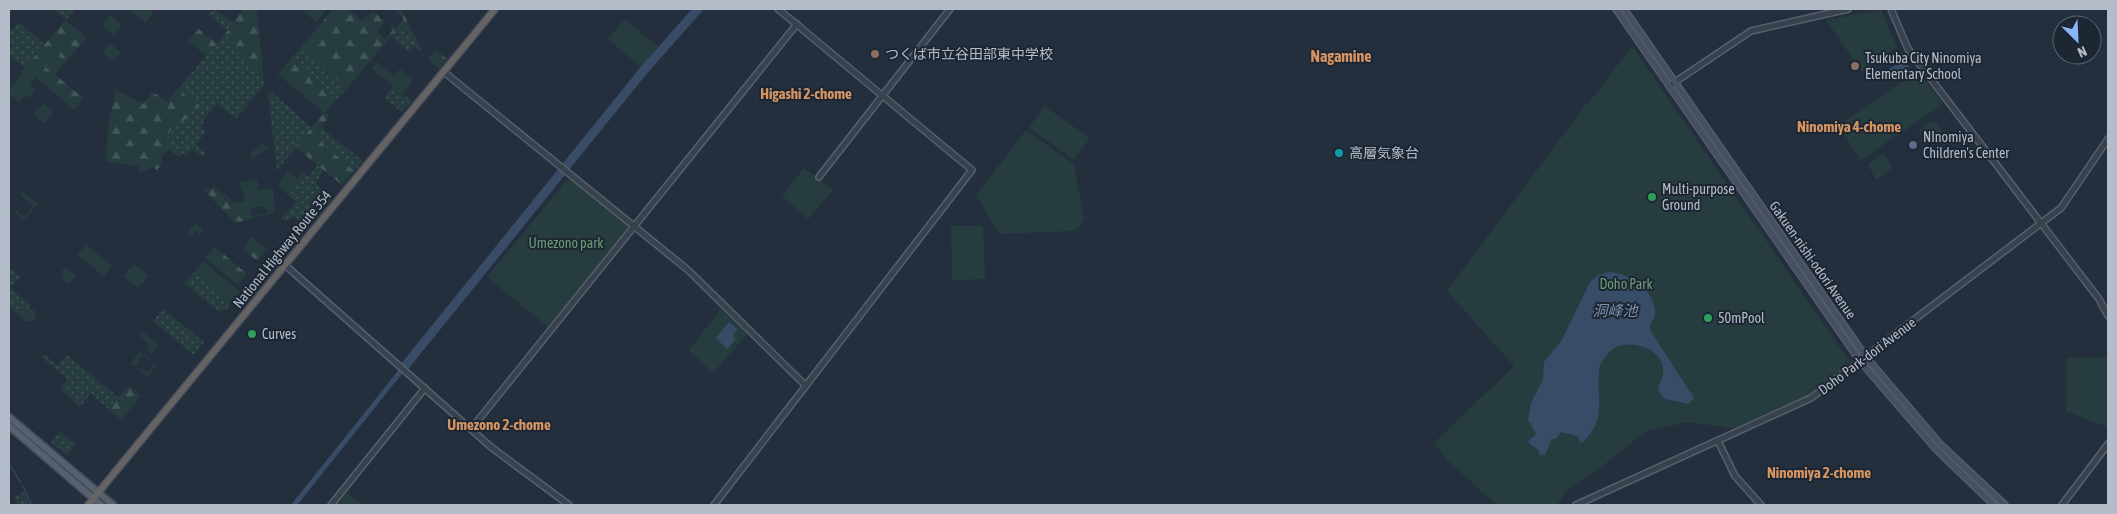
<svg xmlns="http://www.w3.org/2000/svg" width="2117" height="514" font-family="'Asap Condensed','Noto Sans JP',sans-serif">
	<style>
		.grass { fill: url(#grass-dots) }
		.forest { fill: url(#forest-firs) }
		.green { fill: #263c3f; fill-rule: evenodd }
		.water { fill: #394c67 }
		.lines { fill: none; stroke-linecap: round; stroke-linejoin: round }
		.stream { stroke: #394c67; stroke-width: 1 }
		.canal { stroke: #394c67; stroke-width: 5 }
		.river { stroke: #394c67; stroke-width: 9 }
		.tertiary-casing { stroke: #565f6c; stroke-width: 8 }
		.secondary-casing { stroke: #565f6c; stroke-width: 8 }
		.primary-casing { stroke: #414a57; stroke-width: 9 }
		.trunk-casing { stroke: #434c59; stroke-width: 9 }
		.tertiary { stroke: #38414e; stroke-width: 5 }
		.secondary { stroke: #465061; stroke-width: 5.5 }
		.primary { stroke: #56606e; stroke-width: 6 }
		.trunk { stroke: #656462; stroke-width: 6 }
		.education-dot { fill: #8d6e63; stroke: #1d2633; stroke-width: 2 }
		.service-dot { fill: #5c6f8a; stroke: #1d2633; stroke-width: 2 }
		.culture-dot { fill: #0f9aa8; stroke: #1d2633; stroke-width: 2 }
		.leisure-dot { fill: #2e9e5b; stroke: #1d2633; stroke-width: 2 }
		.labels { text-anchor: middle; stroke-width: 4; stroke-linejoin: round; paint-order: stroke }
		.poi-label { font-size: 14px; fill: #b4bcc9; stroke: #1d2633; text-anchor: start }
		.park-label { font-size: 14px; fill: #6b9a76; stroke: #1d2633 }
		.street-label { font-size: 14px; fill: #b4bcc9; stroke: #1d2633 }
		.neighbourhood-label { font-size: 15px; font-weight: bold; fill: #d59563; stroke: #1d2633 }
		.water-label { font-size: 15px; font-style: italic; fill: #7c92b1; stroke: #1d2633 }
		.quarter-label { font-size: 16px; font-weight: bold; fill: #d59563; stroke: #1d2633 }
	</style>
	<defs>
		<pattern id="grass-dots" width="8" height="8" patternUnits="userSpaceOnUse" patternTransform="scale(1.25)"><rect width="8" height="8" fill="#263c3f"/><path d="M2 2h.1M6 6h.1" fill="none" stroke="#435659" stroke-width="1.8" stroke-linecap="round"/></pattern>
		<pattern id="forest-firs" width="22" height="20" patternUnits="userSpaceOnUse" patternTransform="scale(1.25)"><rect width="22" height="20" fill="#263c3f"/><path d="M5 1l3.5 6h-7zM16 11l3.5 6h-7z" fill="#435659"/></pattern>
	</defs>
	<rect width="100%" height="100%" fill="#242f3e"/>
	<g class="grass">
		<polygon points="53,9 75,9 66,20"/>
		<polygon points="216,10 233,23 227,30 207,14"/>
		<polygon points="19,22 44,44 25,68 9,55 9,47 12,43 9,40 9,28 12,30"/>
		<polygon points="406,25 419,51 414,46 409,52 392,37"/>
		<polygon points="225,34 263,76 264,85 236,119 217,104 205,118 201,128 206,131 196,145 206,154 203,157 192,149 187,156 183,153 179,157 164,145 173,125 200,105 177,90"/>
		<polygon points="302,46 347,88 336,100 290,60"/>
		<polygon points="391,89 400,97 403,94 412,101 402,112 384,98"/>
		<polygon points="272,92 312,128 277,170 268,93"/>
		<polygon points="323,129 363,161 354,171 317,139"/>
		<polygon points="318,165 323,170 316,184 332,198 307,228 296,224 299,220 294,217 286,221 281,218 296,202 285,192 303,173 308,177"/>
		<polygon points="9,267 20,277 10,288 31,305 21,317 9,308"/>
		<polygon points="194,272 231,302 227,309 219,312 184,283"/>
		<polygon points="163,309 204,342 194,355 153,321"/>
		<polygon points="44,354 57,366 67,355 118,397 108,409 91,393 80,407 60,389 68,379 41,357"/>
		<polygon points="60,431 75,445 67,455 51,442"/>
		<polygon points="24,492 30,505 17,505 14,497"/>
	</g>
	<g class="forest">
		<polygon points="133,9 149,9 153,13 145,23 131,11"/>
		<polygon points="243,9 257,9 263,76 225,34"/>
		<polygon points="301,9 327,9 316,22"/>
		<polygon points="333,9 347,9 362,21 373,11 385,22 377,32 385,39 393,30 390,26 396,28 404,19 394,9 401,9 422,50 419,51 406,25 387,41 347,88 302,46"/>
		<polygon points="65,20 87,38 66,62 57,55 46,67 82,97 83,99 74,110 25,68"/>
		<polygon points="199,29 217,44 207,56 188,41"/>
		<polygon points="436,49 447,59 439,69 428,59"/>
		<polygon points="290,60 336,100 325,113 330,115 321,128 323,129 317,139 354,171 342,185 295,147 324,113 278,74"/>
		<polygon points="116,90 143,104 152,92 167,101 177,90 200,105 177,127 173,125 164,144 169,149 161,157 162,164 157,170 152,167 144,172 139,172 139,166 106,162 108,126"/>
		<polygon points="215,187 244,221 235,223 204,190"/>
		<polygon points="252,237 267,250 257,261 243,249"/>
		<polygon points="215,247 247,274 238,285 205,258"/>
		<polygon points="128,386 141,396 121,420 108,409"/>
	</g>
	<g class="green">
		<polygon points="1881,10 1897,47 1862,72 1826,20"/>
		<polygon points="110,15 122,26 114,35 102,25"/>
		<polygon points="625,19 659,48 641,67 608,39"/>
		<polygon points="110,43 121,53 113,61 102,52"/>
		<polygon points="1632,46 1852,365 1813,394 1753,422 1733,428 1688,422 1645,432 1595,472 1566,491 1557,505 1497,505 1447,460 1434,443 1514,366 1447,291 1586,104 1588,104"/>
		<polygon points="57,55 66,62 55,75 46,67"/>
		<polygon points="377,62 394,76 400,69 413,80 400,97 391,89 393,86 371,68"/>
		<polygon points="25,68 36,78 30,86 35,90 29,98 25,96 19,102 9,94 9,90"/>
		<polygon points="1918,71 1943,104 1861,160 1838,126"/>
		<polygon points="43,103 54,112 44,124 33,114"/>
		<polygon points="1044,106 1090,138 1074,160 1029,128"/>
		<polygon points="1930,122 1936,123 1942,132 1928,143 1920,131"/>
		<polygon points="1026,130 1074,164 1084,220 1075,231 999,234 976,195"/>
		<polygon points="262,144 269,148 253,158 250,154"/>
		<polygon points="1884,153 1892,168 1876,180 1868,164"/>
		<polygon points="804,168 833,190 808,219 782,196"/>
		<polygon points="288,170 297,179 285,192 278,184"/>
		<polygon points="569,177 627,224 627,231 548,327 487,277"/>
		<path d="M257,179L259,190L273,188L275,212L244,221L222,194L224,193L235,203L245,201L240,183ZM262,206L268,212L253,217L250,209Z"/>
		<polygon points="23,192 38,204 24,220 12,210 14,209 24,217 33,206 20,195"/>
		<polygon points="196,223 204,230 200,235 195,231 190,237 186,234"/>
		<polygon points="951,226 983,226 985,279 952,280"/>
		<polygon points="86,245 112,266 104,276 77,255"/>
		<polygon points="203,261 240,292 231,302 194,272"/>
		<polygon points="134,264 149,276 138,288 123,276"/>
		<polygon points="65,267 76,276 69,284 64,281 62,271"/>
		<circle cx="29" cy="315" r="7"/>
		<polygon points="721,309 747,334 713,373 689,350"/>
		<polygon points="143,332 159,345 151,354 146,347 149,344 140,336"/>
		<polygon points="140,351 157,365 147,377 139,370 140,368 147,373 154,364 143,355 135,367 131,363"/>
		<polygon points="2108,357 2108,427 2067,412 2066,409 2067,358"/>
		<polygon points="346,492 363,505 336,505"/>
	</g>
	<g class="water">
		<polygon points="1904,59 1909,67 1895,77 1889,69"/>
		<path d="M1609,272C1629,273 1654,289 1655,311C1656,318 1649,323 1650,330L1694,398L1689,404L1665,399L1658,390C1659,382 1665,375 1663,367C1660,348 1631,340 1616,347C1609,351 1604,358 1600,365C1594,397 1610,417 1582,443L1580,442L1577,436L1561,432L1556,439H1552L1545,455H1540L1538,450L1528,442L1536,434L1528,420L1531,403L1543,379L1544,362L1562,340L1590,282L1598,275Z"/>
		<polygon points="729,322 737,329 733,336 736,339 727,349 716,338"/>
	</g>
	<g class="lines">
		<g class="stream">
			<polyline points="9,464 21,483"/>
			<polyline points="23,486 31,504"/>
		</g>
		<polyline class="canal" points="294,505 405,366"/>
		<polyline class="river" points="405,366 644,70 698,9"/>
		<defs>
			<g id="tertiary">
				<polyline points="1891,9 1908,49 2099,299 2108,316"/>
				<polyline points="444,72 688,270 806,386"/>
				<polyline points="1669,86 1751,31 1848,9"/>
				<polyline points="819,177 950,9"/>
				<polyline points="285,265 491,447 569,505"/>
				<polyline points="471,429 797,24"/>
				<polyline points="1718,441 1735,476 1761,505"/>
				<polyline points="331,505 425,388"/>
				<polyline points="714,505 972,170 778,9"/>
				<polyline points="1576,505 1811,398 2061,208 2108,139"/>
				<polyline points="2062,505 2108,444"/>
			</g>
			<g id="secondary">
				<polyline points="1616,9 1860,361 1935,448 1994,505"/>
				<polyline points="1624,9 1866,357 1940,444 2005,505"/>
			</g>
			<g id="primary">
				<polyline points="9,417 113,505"/>
				<polyline points="9,426 101,505"/>
			</g>
			<polyline id="trunk" points="88,505 495,9"/>
		</defs>
		<use href="#tertiary" class="tertiary-casing"/>
		<use href="#secondary" class="secondary-casing"/>
		<use href="#primary" class="primary-casing"/>
		<use href="#trunk" class="trunk-casing"/>
		<use href="#tertiary" class="tertiary"/>
		<use href="#secondary" class="secondary"/>
		<use href="#primary" class="primary"/>
		<use href="#trunk" class="trunk"/>
	</g>
	<g class="education-dot">
		<circle cx="875" cy="54" r="5"/>
		<circle cx="1855" cy="66" r="5"/>
	</g>
	<circle class="service-dot" cx="1913" cy="145" r="5"/>
	<circle class="culture-dot" cx="1339" cy="153" r="5"/>
	<g class="leisure-dot">
		<circle cx="1652" cy="197" r="5"/>
		<circle cx="1708" cy="318" r="5"/>
		<circle cx="252" cy="334" r="5"/>
	</g>
	<g class="labels">
		<g class="poi-label">
			<text x="885" y="59">つくば市立谷田部東中学校</text>
			<text x="1865" y="63">Tsukuba City Ninomiya<tspan x="1865" dy="16">Elementary School</tspan></text>
			<text x="1923" y="142">NInomiya<tspan x="1923" dy="16">Children's Center</tspan></text>
			<text x="1349" y="158">高層気象台</text>
			<text x="1662" y="194">Multi-purpose<tspan x="1662" dy="16">Ground</tspan></text>
			<text x="1718" y="323">50mPool</text>
			<text x="262" y="339">Curves</text>
		</g>
		<g class="park-label">
			<text x="566" y="248">Umezono park</text>
			<text x="1626" y="289">Doho Park</text>
		</g>
		<g class="street-label">
			<text transform="translate(282 249) rotate(-51)" y="5">National Highway Route 354</text>
			<text transform="translate(1813 260) rotate(55)" y="5">Gakuen-nishi-odori Avenue</text>
			<text transform="translate(1867 356) rotate(-37)" y="5">Doho Park-dori Avenue</text>
		</g>
		<g class="neighbourhood-label">
			<text x="806" y="99">Higashi 2-chome</text>
			<text x="1849" y="132">Ninomiya 4-chome</text>
			<text x="499" y="430">Umezono 2-chome</text>
			<text x="1819" y="478">Ninomiya 2-chome</text>
		</g>
		<g class="water-label">
			<text x="1615" y="316">洞峰池</text>
		</g>
		<g class="quarter-label">
			<text x="1341" y="62">Nagamine</text>
		</g>
	</g>
	<rect width="2117" height="514" fill="none" stroke="#b4bcc9" stroke-width="20"/>
	<g transform="translate(2077 40) rotate(156)"><circle r="24" fill="#1d2633" stroke="#59626f"/>
	<path d="M0-4L9 19L0 12L-9 19Z" fill="#8ab4f8"/>
	<text y="-8" font-size="14" font-weight="bold" text-anchor="middle" fill="#b4bcc9">N</text>
	</g>
</svg>
